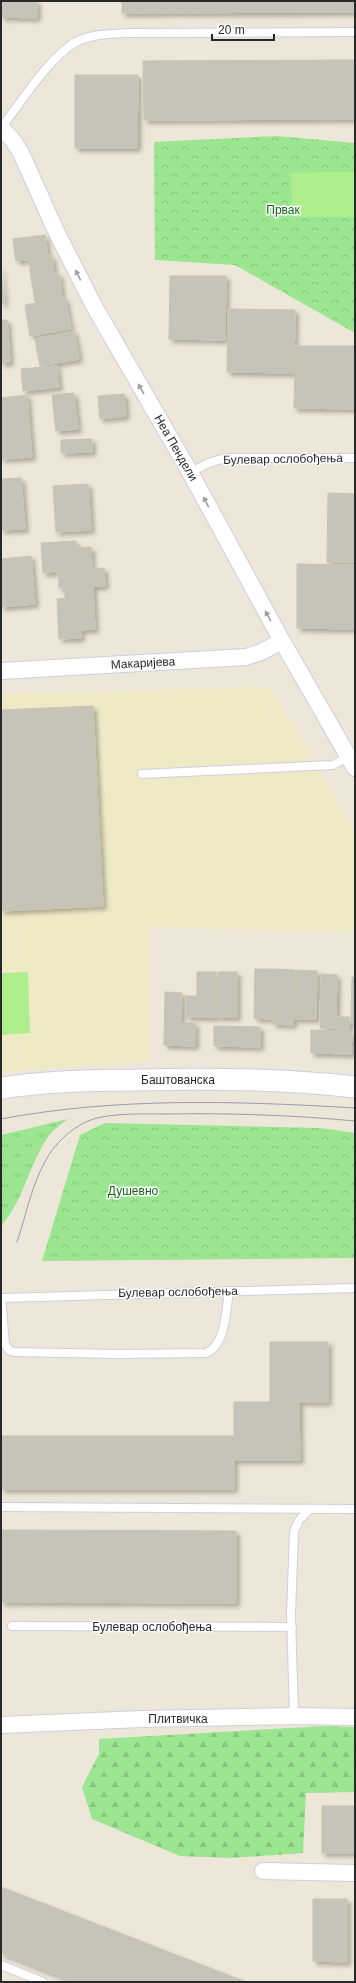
<svg xmlns="http://www.w3.org/2000/svg" width="356" height="1983" font-family="Helvetica,sans-serif">
	<style>
		.education { fill: #efeac6 }
		.grass { fill: url(#grass-tufts) }
		.forest { fill: url(#forest-firs) }
		.park { fill: url(#park-crowns) }
		.pitch { fill: #afee8c }
		.building { fill: #c6c4b8; stroke: #c7c4b2; filter: url(#shadow) }
		.lines { fill: none; stroke-linecap: round; stroke-linejoin: round }
		.service-casing { stroke: #cecee2; stroke-width: 10 }
		.minor-casing { stroke: #cecee2; stroke-width: 18 }
		.tertiary-casing { stroke: #cecee2; stroke-width: 23 }
		.service { stroke: #fff; stroke-width: 8 }
		.minor { stroke: #fff; stroke-width: 16 }
		.tertiary { stroke: #fff; stroke-width: 21 }
		.tram { stroke: #9d9bb4; stroke-width: 1 }
		.oneway { fill: #9e9e9e }
		.labels { text-anchor: middle; stroke-width: 3; stroke-linejoin: round; paint-order: stroke }
		.park-label { font-size: 12px; fill: #156716; stroke: #fff }
		.street-label { font-size: 12px; fill: #282828; stroke: #fff }
	</style>
	<defs>
		<pattern id="grass-tufts" width="24" height="20" patternUnits="userSpaceOnUse"><rect width="24" height="20" fill="#9ce691"/><path d="M3 7l-1-3M5 7V3M7 7l1-3M15 17l-1-3M17 17v-4M19 17l1-3" fill="none" stroke="#86c57d"/></pattern>
		<pattern id="forest-firs" width="22" height="20" patternUnits="userSpaceOnUse"><rect width="22" height="20" fill="#9ce691"/><path d="M5 1l3.5 6h-7zM16 11l3.5 6h-7z" fill="#86c57d"/></pattern>
		<pattern id="park-crowns" width="20" height="18" patternUnits="userSpaceOnUse"><rect width="20" height="18" fill="#9ce691"/><path d="M2 6a3 3 0 1 1 6 0M12 15a3 3 0 1 1 6 0" fill="none" stroke="#86c57d"/></pattern>
		<filter id="shadow"><feDropShadow dx="3.5" dy="3.5" stdDeviation="2" flood-color="#0004"/></filter>
	</defs>
	<rect width="100%" height="100%" fill="#ece7d8"/>
	<polygon class="education" points="270,687 355,831 355,932 150,927 149,1061 1,1072 1,694"/>
	<path class="grass" d="M68,1119C62,1124 55,1128 51,1133C29,1162 25,1199 1,1226V1135Z"/>
	<polygon class="forest" points="325,1726 355,1727 355,1792 306,1793 303,1853 232,1858 180,1856 92,1819 82,1787 99,1754 99,1739"/>
	<g class="park">
		<polygon points="277,136 355,143 355,333 235,265 155,260 154,142"/>
		<polygon points="105,1123 321,1128 355,1133 355,1258 42,1261 80,1135"/>
	</g>
	<g class="pitch">
		<polygon points="355,172 355,217 292,217 291,173"/>
		<polygon points="28,972 30,1033 1,1035 1,973"/>
	</g>
	<g class="building">
		<polygon points="1,1 37,1 37,18 1,17"/>
		<polygon points="122,1 355,1 355,12 122,13"/>
		<polygon points="355,60 355,119 144,120 143,61"/>
		<polygon points="75,75 138,75 137,148 75,148"/>
		<polygon points="45,235 48,257 16,261 13,239"/>
		<polygon points="52,256 54,274 31,277 29,259"/>
		<polygon points="1,267 4,303 1,303"/>
		<polygon points="54,274 59,274 62,298 35,302 31,277"/>
		<polygon points="170,276 226,276 225,340 169,339"/>
		<polygon points="65,298 71,329 30,336 25,305"/>
		<polygon points="228,309 295,310 294,373 227,372"/>
		<polygon points="1,320 7,320 10,362 1,363"/>
		<polygon points="74,331 79,359 40,366 35,339"/>
		<polygon points="295,346 355,346 355,409 294,408"/>
		<polygon points="57,366 59,387 23,391 21,369"/>
		<polygon points="74,393 78,429 56,431 52,395"/>
		<polygon points="124,394 126,416 100,419 98,396"/>
		<polygon points="27,395 32,457 1,459 1,398"/>
		<polygon points="92,439 92,452 61,453 61,440"/>
		<polygon points="21,478 25,529 1,530 1,479"/>
		<polygon points="88,484 91,530 56,532 53,486"/>
		<polygon points="328,493 355,494 355,562 327,562"/>
		<polygon points="76,541 78,587 59,588 58,572 43,573 41,543"/>
		<polygon points="91,547 92,569 104,568 105,586 78,587 76,548"/>
		<polygon points="31,556 35,604 1,607 1,559"/>
		<polygon points="297,564 355,565 355,629 297,628"/>
		<polygon points="78,587 93,587 95,629 81,630"/>
		<polygon points="78,587 79,597 65,598 65,588"/>
		<polygon points="79,597 81,638 59,639 57,599"/>
		<polygon points="93,706 103,906 1,911 1,710"/>
		<polygon points="255,969 274,969 273,1019 254,1018"/>
		<polygon points="274,969 295,970 293,1025 273,1024"/>
		<polygon points="296,970 317,971 316,1019 295,1019"/>
		<polygon points="197,972 216,972 216,1017 186,1017 186,996 197,996"/>
		<rect x="218" y="972" width="19" height="45"/>
		<polygon points="321,974 337,975 336,1017 349,1017 349,1029 320,1028"/>
		<polygon points="352,977 355,977 355,1023 351,1023"/>
		<polygon points="165,992 182,993 181,1023 195,1023 195,1046 164,1045"/>
		<polygon points="214,1026 260,1027 260,1047 214,1046"/>
		<polygon points="311,1030 352,1031 351,1054 311,1053"/>
		<rect x="270" y="1342" width="58" height="60"/>
		<polygon points="234,1402 299,1402 300,1460 234,1460"/>
		<rect x="1" y="1436" width="233" height="53"/>
		<polygon points="1,1530 236,1531 236,1603 1,1602"/>
		<rect x="322" y="1806" width="32" height="47"/>
		<polygon points="1,1887 246,1982 75,1982 1,1953"/>
		<polygon points="313,1899 347,1899 347,1962 313,1961"/>
	</g>
	<g class="lines">
		<defs>
			<g id="service">
				<path d="M1,128C21,103 52,52 80,40C95,34 110,34 126,33L355,32"/>
				<path d="M191,474C202,464 213,460 228,458H355"/>
				<polyline points="142,774 333,765 342,760 345,751"/>
				<polyline points="1,1298 355,1288"/>
				<path d="M1,1298L5,1344L9,1350L14,1352L118,1354L206,1353C226,1345 226,1310 229,1291"/>
				<polyline points="1,1507 355,1509"/>
				<polyline points="12,1626 292,1627"/>
				<polyline points="294,1716 291,1615 294,1532 299,1520 310,1509"/>
				<polyline points="1,1965 43,1982"/>
			</g>
			<g id="minor">
				<polyline points="1,128 12,139 21,153 55,229 94,306 191,474 282,641 355,768"/>
				<polyline points="1,671 246,657 261,652 282,641"/>
				<polyline points="1,1725 141,1719 294,1716 355,1717"/>
				<polyline points="263,1871 355,1873"/>
			</g>
			<path id="tertiary" d="M1,1088C46,1081 92,1080 137,1080C209,1078 283,1079 355,1087"/>
		</defs>
		<use href="#service" class="service-casing"/>
		<use href="#minor" class="minor-casing"/>
		<use href="#tertiary" class="tertiary-casing"/>
		<use href="#service" class="service"/>
		<use href="#minor" class="minor"/>
		<use href="#tertiary" class="tertiary"/>
		<g class="tram">
			<path d="M1,1119C117,1097 238,1101 355,1108"/>
			<path d="M17,1242C29,1207 35,1164 63,1138C72,1129 85,1121 97,1118C119,1113 144,1114 167,1114C229,1113 293,1115 355,1121"/>
		</g>
	</g>
	<defs><path id="oneway-solid" d="M-6-.8H1V-3.2L6.5 0L1 3.2V.8H-6Z"/></defs>
	<g class="oneway">
		<use href="#oneway-solid" transform="translate(78 275) rotate(-116)"/>
		<use href="#oneway-solid" transform="translate(141 389) rotate(-120)"/>
		<use href="#oneway-solid" transform="translate(206 502) rotate(-118)"/>
		<use href="#oneway-solid" transform="translate(268 616) rotate(-119)"/>
	</g>
	<g class="labels">
		<g class="park-label">
			<text x="283" y="214">Првак</text>
			<text x="133" y="1195">Душевно</text>
		</g>
		<g class="street-label">
			<text transform="translate(176 448) rotate(60)" y="4">Неа Пендели</text>
			<text transform="translate(283 459) rotate(-1)" y="4">Булевар ослобођења</text>
			<text transform="translate(143 663) rotate(-3)" y="4">Макаријева</text>
			<text x="178" y="1084">Баштованска</text>
			<text transform="translate(178 1292) rotate(-1)" y="4">Булевар ослобођења</text>
			<text x="152" y="1631">Булевар ослобођења</text>
			<text x="178" y="1723">Плитвичка</text>
		</g>
	</g>
	<rect width="356" height="1983" fill="none" stroke="#282828" stroke-width="4"/>
	<path d="M212 34v6h62v-6" fill="none" stroke="#282828" stroke-width="2"/>
	<text x="218" y="34" font-size="12" fill="#282828" stroke="#ffffff" stroke-width="3" paint-order="stroke">20 m</text>
</svg>
